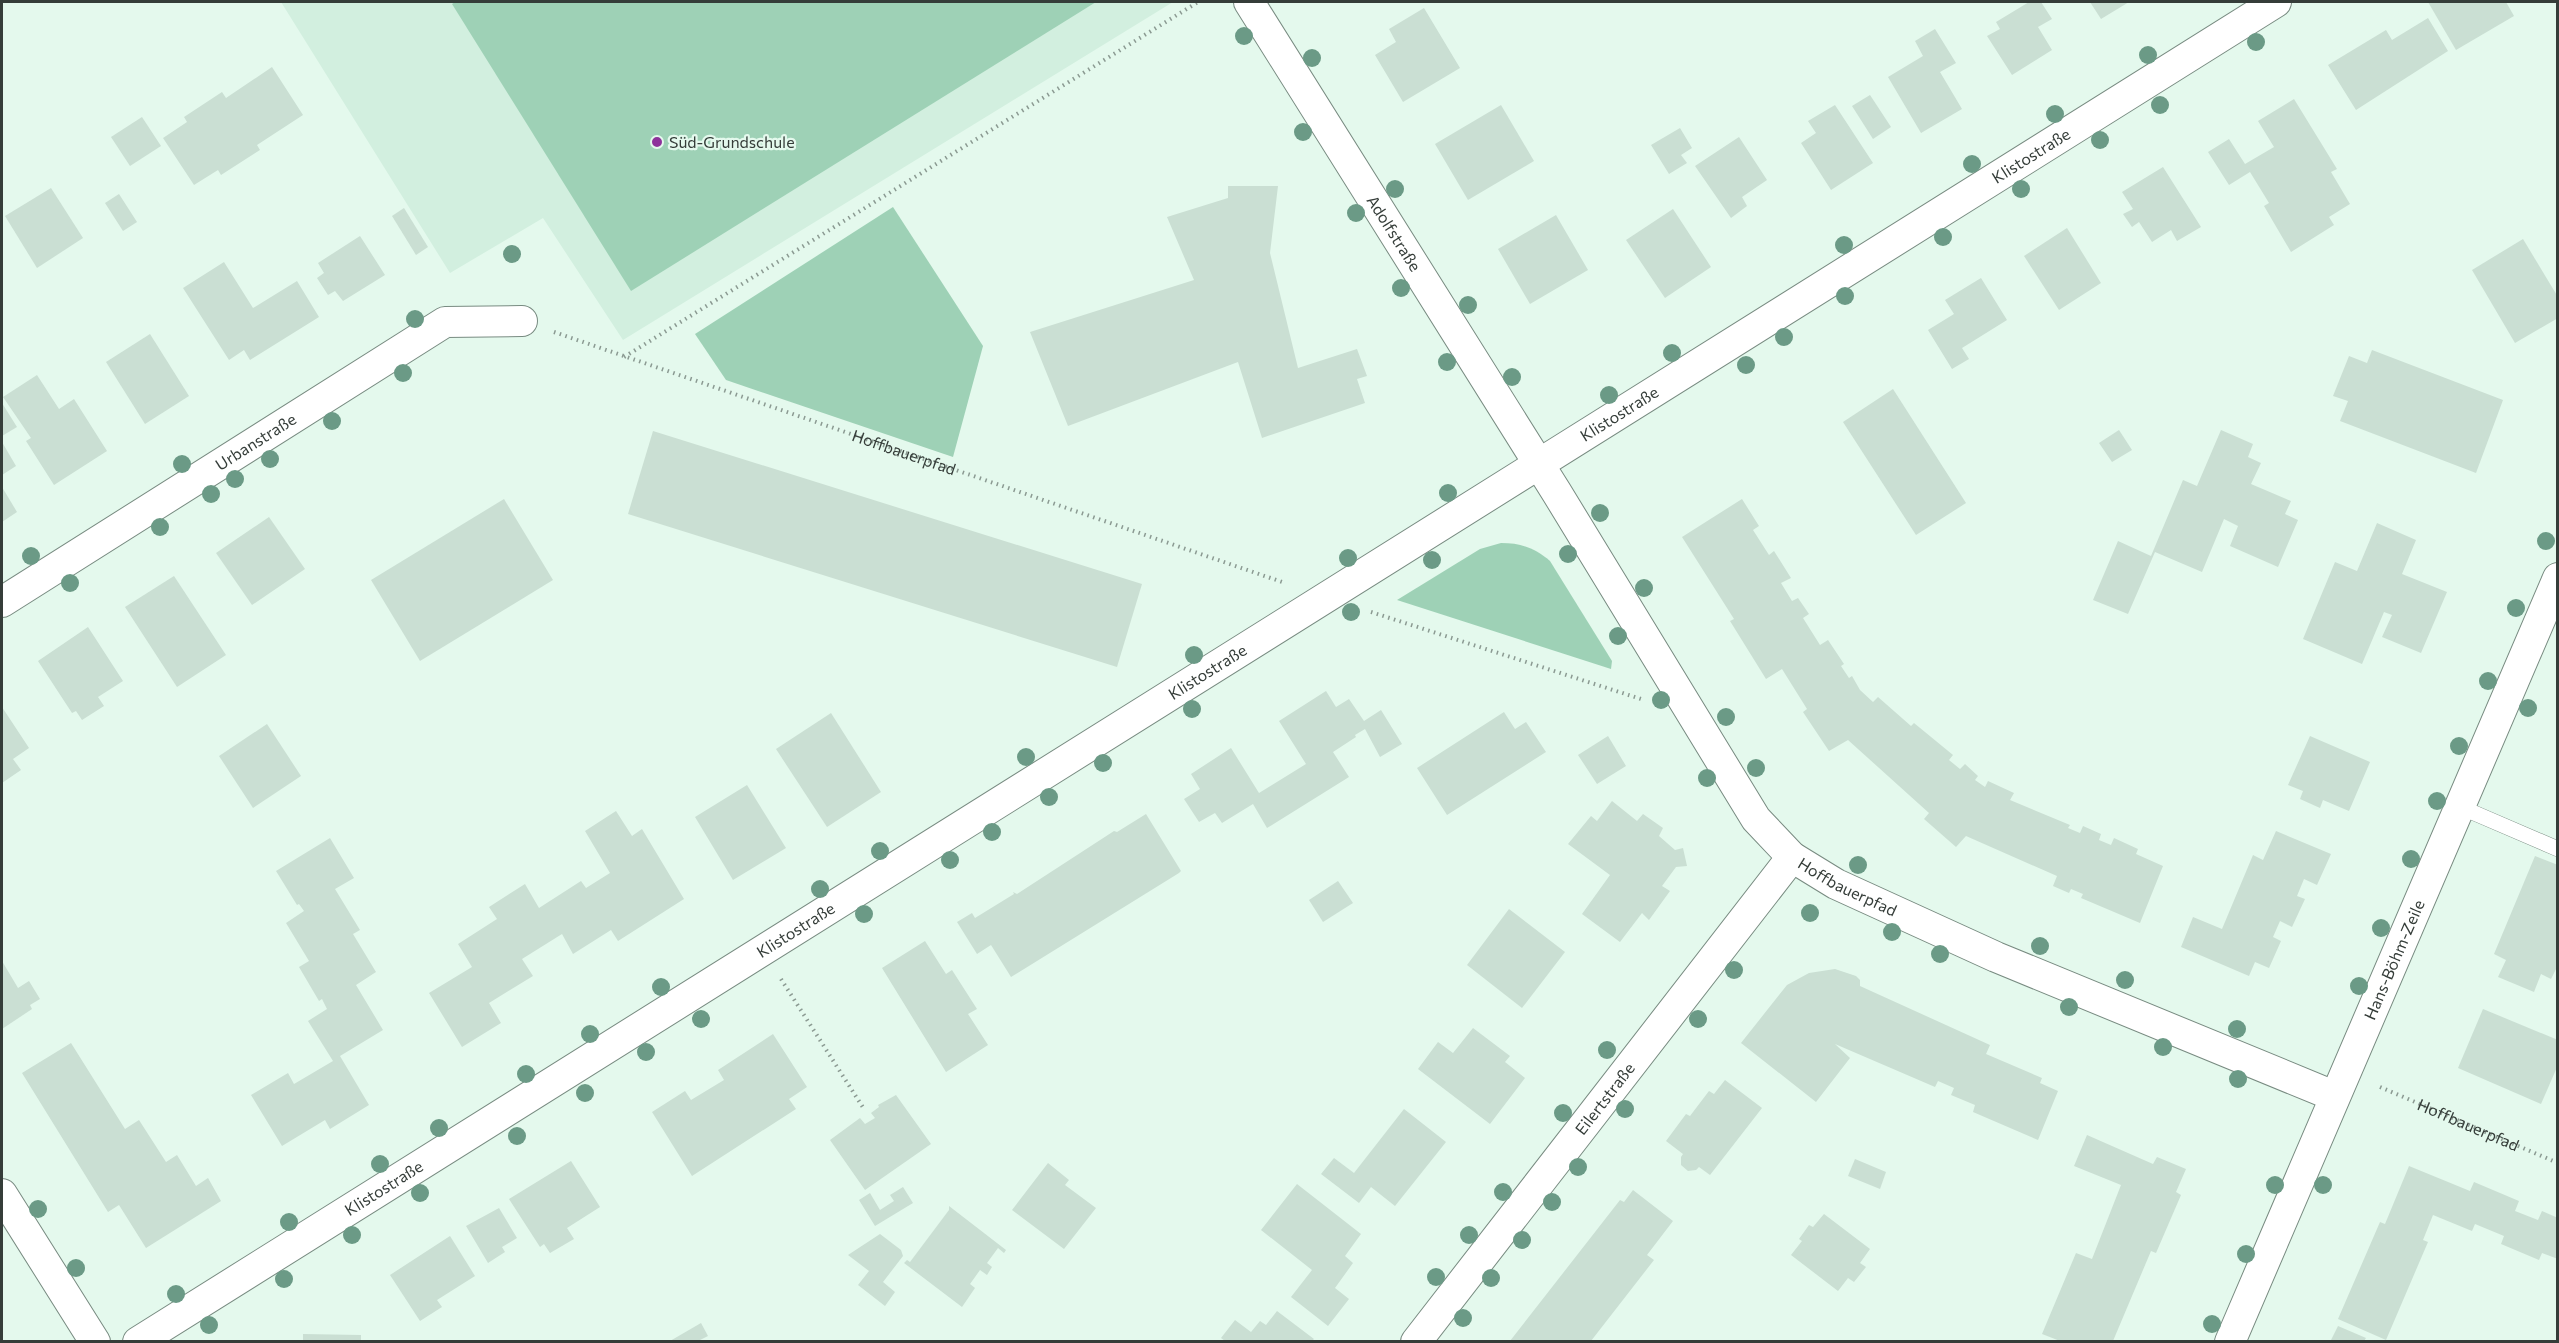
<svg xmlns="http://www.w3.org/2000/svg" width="2559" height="1343" font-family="Commissioner,sans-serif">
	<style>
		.built { fill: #d2efdf }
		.green { fill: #9ed1b6 }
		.building { fill: #cadfd3 }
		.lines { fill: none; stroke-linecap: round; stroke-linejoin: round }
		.lane-casing { stroke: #788b81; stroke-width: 16 }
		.street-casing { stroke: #788b81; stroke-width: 32 }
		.path { stroke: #8b9a92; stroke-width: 4; stroke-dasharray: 1.5 4.5; stroke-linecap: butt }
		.lane { stroke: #fff; stroke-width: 15 }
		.street { stroke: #fff; stroke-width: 30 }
		.tree { fill: #6b9a86 }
		.poi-dot { fill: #8e319b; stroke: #e4f9ed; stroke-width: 2 }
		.labels { text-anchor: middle; stroke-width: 4.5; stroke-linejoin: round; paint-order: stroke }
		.poi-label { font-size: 16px; fill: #353d39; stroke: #e4f9ed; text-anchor: start }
		.street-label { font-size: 16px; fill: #353d39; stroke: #e4f9ed }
	</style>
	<rect width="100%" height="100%" fill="#e4f9ed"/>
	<polygon class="built" points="281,2 1173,2 623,340 543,218 450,273"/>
	<g class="green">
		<polygon points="455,2 1096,2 631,291 452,4"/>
		<polygon points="893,207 983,346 953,457 726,380 695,334"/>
		<path d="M1501,543C1521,543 1535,548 1550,561L1612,661L1611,669L1397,600L1480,549Z"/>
	</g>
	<g class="building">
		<polygon points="2029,2 2041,2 2052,19 2038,27 2052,50 2012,75 1987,36 2000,29 1996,22"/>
		<polygon points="2090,2 2129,2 2101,19"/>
		<polygon points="2428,2 2506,2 2514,16 2456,50"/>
		<polygon points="1424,8 1460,68 1403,102 1375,55 1396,42 1389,29"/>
		<polygon points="2428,18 2448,51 2356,110 2328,65 2386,30 2392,40"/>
		<polygon points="1935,29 1956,63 1940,72 1962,109 1921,133 1888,77 1923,56 1915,41"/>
		<polygon points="272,67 303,115 257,145 260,150 221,175 218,170 194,185 163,138 187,122 184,117 222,92 226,98"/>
		<polygon points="1870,95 1891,127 1873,139 1852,106"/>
		<polygon points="2294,99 2337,169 2331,172 2350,204 2329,217 2334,225 2291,252 2264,206 2269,203 2250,172 2229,185 2208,152 2229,139 2245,164 2274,147 2258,121"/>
		<polygon points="1501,105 1534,161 1468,200 1435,144"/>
		<polygon points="1835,105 1873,163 1831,190 1801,143 1816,133 1808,121"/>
		<polygon points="142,117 161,146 130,166 111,137"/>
		<polygon points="1680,128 1692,148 1681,155 1687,163 1669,174 1651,145"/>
		<polygon points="1739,137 1767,180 1742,197 1747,206 1731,218 1695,166"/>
		<polygon points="2163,167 2201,227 2177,241 2171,230 2152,242 2139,222 2132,227 2123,214 2133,209 2122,192"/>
		<polygon points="1228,186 1278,186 1270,253 1298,368 1357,349 1367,376 1357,379 1365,403 1262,438 1238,362 1068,426 1030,332 1194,280 1167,217 1228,198"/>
		<polygon points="51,188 83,238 37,268 5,216"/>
		<polygon points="119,194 137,222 123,231 105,203"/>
		<polygon points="404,208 428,247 416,255 392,216"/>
		<polygon points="1673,209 1711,267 1665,298 1626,240"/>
		<polygon points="1556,215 1588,270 1530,304 1498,249"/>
		<polygon points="2067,228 2101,283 2059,310 2024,256"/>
		<polygon points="360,236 385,275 343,301 335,291 328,295 317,278 324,273 318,263"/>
		<polygon points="2523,239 2558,297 2558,318 2515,343 2472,270"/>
		<polygon points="224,262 253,308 297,281 319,317 250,360 244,350 229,360 183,288"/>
		<polygon points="1981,278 2007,320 1962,348 1969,359 1952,369 1928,330 1954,314 1945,300"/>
		<polygon points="150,334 189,396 145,424 106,362"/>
		<polygon points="2372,350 2503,400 2476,473 2340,421 2348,401 2333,396 2349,356 2367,363"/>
		<polygon points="37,375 59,409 74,399 107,451 54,485 26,441 31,438 3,397"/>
		<polygon points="1893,389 1966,503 1916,535 1843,422"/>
		<polygon points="2,403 17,427 2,436"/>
		<polygon points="2119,430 2132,450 2112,462 2099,443"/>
		<polygon points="2221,430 2253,444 2248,457 2261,463 2251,484 2291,501 2285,514 2298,520 2278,567 2230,546 2238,526 2224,519 2202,572 2155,552 2128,614 2093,600 2118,541 2151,556 2183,480 2197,486"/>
		<polygon points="653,431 1142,584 1117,667 628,514"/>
		<polygon points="2,442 16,466 2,475"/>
		<polygon points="2,487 17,512 2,522"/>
		<polygon points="504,499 553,580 420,661 371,580"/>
		<polygon points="1742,499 1759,526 1753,530 1769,555 1774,551 1791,578 1781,583 1792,601 1798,598 1809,614 1803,618 1820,645 1828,640 1844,664 1841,666 1849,678 1852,676 1860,690 1873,702 1878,697 1911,726 1914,723 1953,755 1949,760 1960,769 1965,764 1978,776 1975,780 1985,787 1988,781 2014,793 2010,800 2070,825 2068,828 2080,833 2083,826 2101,834 2099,840 2111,845 2114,838 2138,849 2136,854 2163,866 2140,923 2081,898 2083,894 2071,889 2069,893 2053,886 2057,876 1966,836 1956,847 1924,819 1929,813 1848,740 1829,751 1803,712 1807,709 1782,669 1766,679 1730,621 1734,619 1682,537"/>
		<polygon points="269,517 305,569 252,605 216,553"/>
		<polygon points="2377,523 2416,540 2402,574 2447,592 2421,653 2382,637 2392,615 2384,612 2362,664 2303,639 2335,562 2357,571"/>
		<polygon points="174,576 226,655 177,687 125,607"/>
		<polygon points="88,627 123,681 98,697 104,706 82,720 76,711 72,713 38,661"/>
		<polygon points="1326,691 1336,707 1349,699 1364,721 1381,710 1402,744 1380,757 1365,729 1355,735 1356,737 1333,752 1349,777 1267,828 1253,804 1222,823 1215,813 1199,822 1184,799 1200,789 1191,774 1231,748 1259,793 1306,764 1279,721"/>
		<polygon points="2,707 29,748 13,759 21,770 2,783"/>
		<polygon points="1504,712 1515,729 1526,722 1546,752 1447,815 1417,768"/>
		<polygon points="831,713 881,792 827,827 776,749"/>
		<polygon points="267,724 301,776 253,808 219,756"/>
		<polygon points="1608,736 1626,766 1597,784 1578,755"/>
		<polygon points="2310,736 2370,762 2349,811 2323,800 2320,808 2300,799 2303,791 2288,785"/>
		<polygon points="747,785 786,848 733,880 695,817"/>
		<polygon points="1612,801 1637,821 1643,814 1663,828 1659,836 1675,850 1683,848 1687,866 1676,867 1662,886 1670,891 1649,920 1642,913 1620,942 1582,914 1610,875 1568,844 1591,816 1597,821"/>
		<polygon points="616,811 632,836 642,829 684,899 618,941 611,930 573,954 562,934 522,959 533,976 489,1003 501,1023 462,1047 429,993 472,967 458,944 497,919 489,907 525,884 539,908 581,881 586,888 610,873 585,831"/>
		<polygon points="1146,814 1181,871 1179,873 1011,977 991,945 977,954 957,922 972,913 975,918 1014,894 1013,892 1017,894 1114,831 1117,832"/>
		<polygon points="2276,831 2331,854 2317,885 2304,879 2297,896 2305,899 2292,927 2280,921 2273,937 2281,941 2269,968 2255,962 2249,976 2181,947 2193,917 2222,929 2253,855 2263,860"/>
		<polygon points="330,838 354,878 335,889 360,930 353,934 376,972 356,985 383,1030 340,1056 369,1105 330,1129 325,1120 282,1146 251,1095 288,1073 294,1084 333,1061 308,1021 327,1009 322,999 319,1001 299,967 309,961 286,923 304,911 299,904 297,905 276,871"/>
		<polygon points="2535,856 2558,865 2558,965 2551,979 2541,974 2534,992 2498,977 2506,960 2494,954"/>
		<polygon points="1338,881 1353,903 1323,922 1309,900"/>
		<polygon points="1509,909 1565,952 1522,1008 1467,965"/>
		<polygon points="925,941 946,974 952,970 977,1009 968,1014 988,1045 946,1072 882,968"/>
		<polygon points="2,961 18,988 29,981 40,999 30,1005 32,1009 2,1029"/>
		<polygon points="1835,969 1856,976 1860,980 1860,986 1990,1045 1986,1054 2042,1078 2040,1083 2058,1091 2038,1140 1973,1112 1975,1105 1951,1095 1954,1088 1938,1081 1935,1087 1835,1044 1850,1058 1816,1102 1741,1043 1787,985 1809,973"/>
		<polygon points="2483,1009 2558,1040 2558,1065 2541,1104 2458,1068"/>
		<polygon points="1473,1028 1510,1056 1505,1062 1525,1078 1490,1124 1418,1069 1438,1042 1453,1053"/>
		<polygon points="773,1034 807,1087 789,1099 796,1109 692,1176 652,1112 685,1091 691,1100 724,1080 718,1070"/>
		<polygon points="71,1043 125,1129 139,1120 166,1162 177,1155 196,1186 208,1178 221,1201 146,1248 119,1205 108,1212 22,1073"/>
		<polygon points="1725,1080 1762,1108 1710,1175 1699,1167 1696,1170 1688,1171 1681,1165 1681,1157 1683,1154 1666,1141 1686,1114 1690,1116 1709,1091 1714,1094"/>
		<polygon points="896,1095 931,1144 865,1190 830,1140 860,1118 865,1124 875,1118 871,1113 879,1107 878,1105"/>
		<polygon points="1404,1109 1446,1142 1395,1206 1371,1187 1359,1203 1321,1174 1334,1158 1354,1173"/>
		<polygon points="2087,1135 2153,1164 2157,1157 2186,1169 2176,1192 2181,1195 2156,1253 2151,1251 2113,1341 2060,1341 2042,1334 2076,1253 2092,1259 2121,1185 2074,1166"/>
		<polygon points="1855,1159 1886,1172 1880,1189 1848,1176"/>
		<polygon points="571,1161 600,1207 567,1228 574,1239 550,1253 544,1244 540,1247 509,1199"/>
		<polygon points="1048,1163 1069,1180 1065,1185 1096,1208 1064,1249 1012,1210"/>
		<polygon points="2409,1166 2470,1191 2474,1182 2519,1201 2515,1211 2538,1220 2542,1211 2558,1218 2558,1259 2542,1253 2539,1260 2501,1244 2504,1236 2475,1224 2472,1231 2433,1215 2423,1240 2428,1242 2386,1340 2338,1319 2380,1222 2385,1224"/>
		<polygon points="1297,1184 1361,1234 1345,1256 1353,1263 1335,1288 1349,1299 1328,1326 1291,1297 1312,1270 1261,1230"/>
		<polygon points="903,1187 913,1203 875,1226 859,1200 870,1193 880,1210 894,1201 890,1195"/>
		<polygon points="1633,1190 1673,1221 1647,1255 1654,1260 1591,1341 1510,1341 1620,1200 1624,1202"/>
		<polygon points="949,1206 1006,1250 1004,1253 998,1248 987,1263 992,1267 987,1275 980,1270 970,1284 975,1288 962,1307 904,1263 907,1260 910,1262 949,1210"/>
		<polygon points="499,1208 517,1238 502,1247 505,1252 488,1263 466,1226"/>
		<polygon points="1824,1214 1870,1249 1860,1263 1866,1267 1854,1282 1848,1278 1838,1291 1791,1255 1802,1241 1799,1239 1809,1225 1813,1227"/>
		<polygon points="880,1234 901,1250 903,1256 883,1282 895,1292 885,1306 858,1285 869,1271 848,1255"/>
		<polygon points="450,1236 475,1276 437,1300 442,1307 420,1321 390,1275"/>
		<polygon points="1277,1311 1314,1339 1312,1341 1225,1341 1221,1338 1235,1320 1251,1332 1260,1321 1266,1325"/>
		<polygon points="701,1323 708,1336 698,1341 670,1341"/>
		<polygon points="2338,1326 2366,1338 2364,1341 2331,1340"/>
		<polygon points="303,1334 361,1335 361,1341 303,1341"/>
	</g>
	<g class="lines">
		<defs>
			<polyline id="lane" points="2458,806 2558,849"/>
			<g id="street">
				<path id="s3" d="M1249,2L1557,493L1756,819L1792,857L1836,884L1996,957L2334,1096"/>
				<path id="s4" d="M2,602L445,322L522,321"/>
				<polyline points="2,1194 95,1342"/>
				<path id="s5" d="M138,1342L2276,2"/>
				<path id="s6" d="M1416,1342L1792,857"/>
				<path id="s7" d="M2230,1342L2558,578"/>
			</g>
		</defs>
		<use href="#lane" class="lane-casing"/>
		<use href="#street" class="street-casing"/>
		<g class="path">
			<path id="s1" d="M554,332L1285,583"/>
			<polyline points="624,357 1198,2"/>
			<polyline points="1371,612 1641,699"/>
			<polyline points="781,979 864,1109"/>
			<path id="s2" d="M2380,1087L2558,1163"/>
		</g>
		<use href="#lane" class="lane"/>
		<use href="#street" class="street"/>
	</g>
	<g class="tree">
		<circle cx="1244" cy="36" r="9"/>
		<circle cx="2256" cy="42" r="9"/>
		<circle cx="2148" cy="55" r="9"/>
		<circle cx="1312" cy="58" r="9"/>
		<circle cx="2160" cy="105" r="9"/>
		<circle cx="2055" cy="114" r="9"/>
		<circle cx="1303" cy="132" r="9"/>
		<circle cx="2100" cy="140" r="9"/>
		<circle cx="1972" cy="164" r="9"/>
		<circle cx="1395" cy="189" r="9"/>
		<circle cx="2021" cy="189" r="9"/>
		<circle cx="1356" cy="213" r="9"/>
		<circle cx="1943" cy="237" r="9"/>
		<circle cx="1844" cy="245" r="9"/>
		<circle cx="512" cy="254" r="9"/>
		<circle cx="1401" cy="288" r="9"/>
		<circle cx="1845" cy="296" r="9"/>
		<circle cx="1468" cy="305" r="9"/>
		<circle cx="415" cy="319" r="9"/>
		<circle cx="1784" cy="337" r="9"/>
		<circle cx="1672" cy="353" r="9"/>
		<circle cx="1447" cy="362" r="9"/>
		<circle cx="1746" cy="365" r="9"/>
		<circle cx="403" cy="373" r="9"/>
		<circle cx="1512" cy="377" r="9"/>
		<circle cx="1609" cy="395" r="9"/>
		<circle cx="332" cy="421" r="9"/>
		<circle cx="270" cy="459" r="9"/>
		<circle cx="182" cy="464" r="9"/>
		<circle cx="235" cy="479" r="9"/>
		<circle cx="1448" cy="493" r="9"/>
		<circle cx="211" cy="494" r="9"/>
		<circle cx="1600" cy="513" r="9"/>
		<circle cx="160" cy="527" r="9"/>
		<circle cx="2546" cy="541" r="9"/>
		<circle cx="1568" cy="554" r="9"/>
		<circle cx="31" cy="556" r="9"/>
		<circle cx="1348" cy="558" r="9"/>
		<circle cx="1432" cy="560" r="9"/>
		<circle cx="70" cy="583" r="9"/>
		<circle cx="1644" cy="588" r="9"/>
		<circle cx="2516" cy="608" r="9"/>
		<circle cx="1351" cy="612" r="9"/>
		<circle cx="1618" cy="636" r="9"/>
		<circle cx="1194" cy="655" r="9"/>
		<circle cx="2488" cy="681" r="9"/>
		<circle cx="1661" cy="700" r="9"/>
		<circle cx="2528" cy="708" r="9"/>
		<circle cx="1192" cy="709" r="9"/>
		<circle cx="1726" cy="717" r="9"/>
		<circle cx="2459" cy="746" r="9"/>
		<circle cx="1026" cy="757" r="9"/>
		<circle cx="1103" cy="763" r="9"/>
		<circle cx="1756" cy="768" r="9"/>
		<circle cx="1707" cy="778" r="9"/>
		<circle cx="1049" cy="797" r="9"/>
		<circle cx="2437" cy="801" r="9"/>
		<circle cx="992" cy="832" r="9"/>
		<circle cx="880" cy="851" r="9"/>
		<circle cx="2411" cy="859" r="9"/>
		<circle cx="950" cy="860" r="9"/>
		<circle cx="1858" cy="865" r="9"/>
		<circle cx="820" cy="889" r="9"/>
		<circle cx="1810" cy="913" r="9"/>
		<circle cx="864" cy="914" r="9"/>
		<circle cx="2381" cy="928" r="9"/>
		<circle cx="1892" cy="932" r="9"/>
		<circle cx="2040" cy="946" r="9"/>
		<circle cx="1940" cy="954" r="9"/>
		<circle cx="1734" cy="970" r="9"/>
		<circle cx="2125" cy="980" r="9"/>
		<circle cx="2359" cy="986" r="9"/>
		<circle cx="661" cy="987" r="9"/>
		<circle cx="2069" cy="1007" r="9"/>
		<circle cx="701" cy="1019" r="9"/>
		<circle cx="1698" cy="1019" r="9"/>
		<circle cx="2237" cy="1029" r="9"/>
		<circle cx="590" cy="1034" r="9"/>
		<circle cx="2163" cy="1047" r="9"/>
		<circle cx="1607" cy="1050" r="9"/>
		<circle cx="646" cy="1052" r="9"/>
		<circle cx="526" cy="1074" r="9"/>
		<circle cx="2238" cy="1079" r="9"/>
		<circle cx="585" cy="1093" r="9"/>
		<circle cx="1625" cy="1109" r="9"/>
		<circle cx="1563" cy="1113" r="9"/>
		<circle cx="439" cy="1128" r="9"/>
		<circle cx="517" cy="1136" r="9"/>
		<circle cx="380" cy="1164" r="9"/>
		<circle cx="1578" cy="1167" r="9"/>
		<circle cx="2275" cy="1185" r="9"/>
		<circle cx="2323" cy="1185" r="9"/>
		<circle cx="1503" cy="1192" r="9"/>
		<circle cx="420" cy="1193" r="9"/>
		<circle cx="1552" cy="1202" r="9"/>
		<circle cx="38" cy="1209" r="9"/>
		<circle cx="289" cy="1222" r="9"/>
		<circle cx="352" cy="1235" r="9"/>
		<circle cx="1469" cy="1235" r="9"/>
		<circle cx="1522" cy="1240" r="9"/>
		<circle cx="2246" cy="1254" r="9"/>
		<circle cx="76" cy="1268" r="9"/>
		<circle cx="1436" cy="1277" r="9"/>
		<circle cx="1491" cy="1278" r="9"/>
		<circle cx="284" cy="1279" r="9"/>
		<circle cx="176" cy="1294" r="9"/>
		<circle cx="1463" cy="1318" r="9"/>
		<circle cx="2212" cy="1324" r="9"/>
		<circle cx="209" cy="1325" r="9"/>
	</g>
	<circle class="poi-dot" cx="657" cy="142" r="6"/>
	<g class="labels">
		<g class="poi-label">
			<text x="669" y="148">Süd-Grundschule</text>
		</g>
		<g class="street-label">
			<text dy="6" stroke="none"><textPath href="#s5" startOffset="2234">Klistostraße</textPath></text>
			<text dy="6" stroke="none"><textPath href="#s3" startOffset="273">Adolfstraße</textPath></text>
			<text dy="6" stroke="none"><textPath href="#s5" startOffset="1748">Klistostraße</textPath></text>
			<text dy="6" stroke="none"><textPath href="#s4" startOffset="300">Urbanstraße</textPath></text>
			<text dy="6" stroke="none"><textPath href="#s1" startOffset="370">Hoffbauerpfad</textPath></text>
			<text dy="6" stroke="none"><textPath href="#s5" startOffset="1262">Klistostraße</textPath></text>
			<text dy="6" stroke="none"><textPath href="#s3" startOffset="1077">Hoffbauerpfad</textPath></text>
			<text dy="6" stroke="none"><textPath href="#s5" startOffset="776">Klistostraße</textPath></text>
			<text dy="6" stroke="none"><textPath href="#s7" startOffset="416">Hans-Böhm-Zeile</textPath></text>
			<text dy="6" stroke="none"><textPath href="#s6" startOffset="308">Eilertstraße</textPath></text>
			<text dy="6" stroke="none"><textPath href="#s2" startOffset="96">Hoffbauerpfad</textPath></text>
			<text dy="6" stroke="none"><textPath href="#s5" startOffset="290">Klistostraße</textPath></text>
		</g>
	</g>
	<rect width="2559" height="1343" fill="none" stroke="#353d39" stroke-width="6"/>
</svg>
